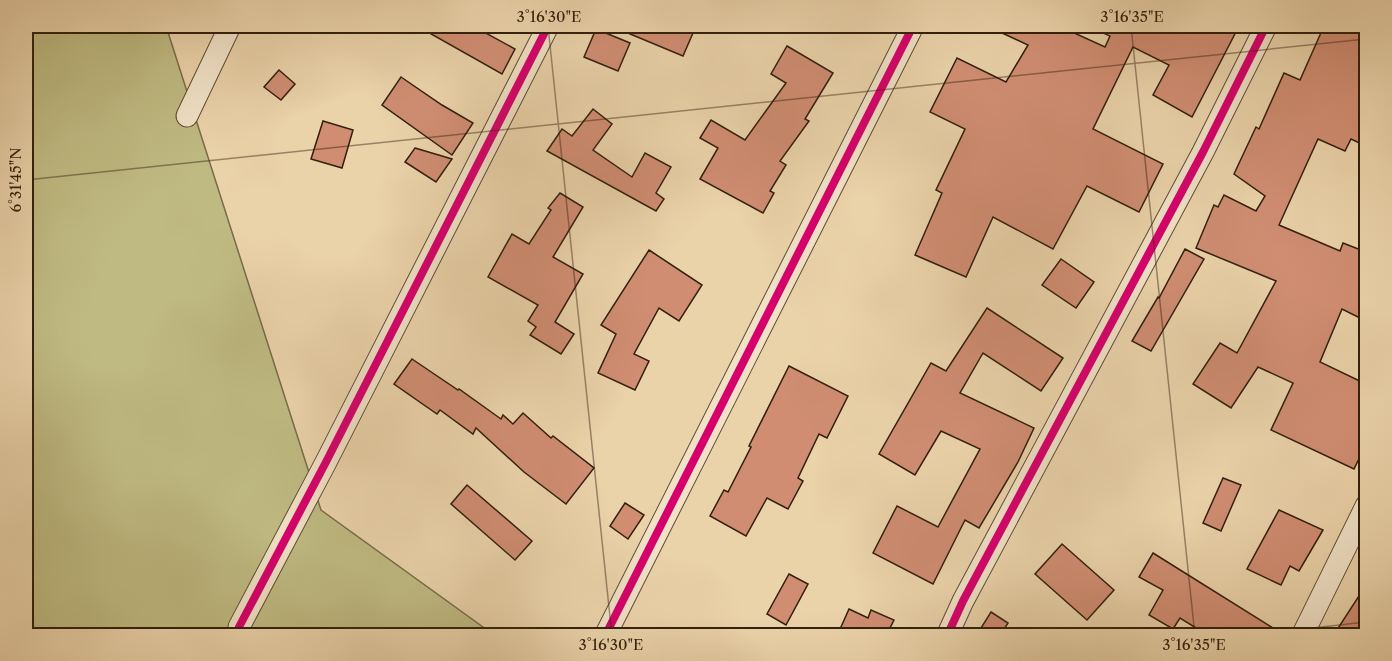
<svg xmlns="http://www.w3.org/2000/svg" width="1392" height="661" font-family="'Libre Caslon Text',serif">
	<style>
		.green { fill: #bfba82; stroke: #786c48; stroke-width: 1.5 }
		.building { fill: #d08d72; stroke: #321f0d; stroke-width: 1.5 }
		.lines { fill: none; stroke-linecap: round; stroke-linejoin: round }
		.minor-casing { stroke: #604c34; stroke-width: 23 }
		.minor { stroke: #f1e2c7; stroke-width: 21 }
		.cycleway-casing { stroke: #f1e2c7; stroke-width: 11 }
		.cycleway { stroke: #d6006c; stroke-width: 8 }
		.ticks { fill: none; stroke: #321f0d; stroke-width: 1.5; stroke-opacity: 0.45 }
		.neatline { fill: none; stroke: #321f0d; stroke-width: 2 }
		.ticks-label { font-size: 15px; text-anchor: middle; fill: #321f0d }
	</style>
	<rect width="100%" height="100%" fill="#ead2a9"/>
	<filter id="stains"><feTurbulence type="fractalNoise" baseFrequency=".00333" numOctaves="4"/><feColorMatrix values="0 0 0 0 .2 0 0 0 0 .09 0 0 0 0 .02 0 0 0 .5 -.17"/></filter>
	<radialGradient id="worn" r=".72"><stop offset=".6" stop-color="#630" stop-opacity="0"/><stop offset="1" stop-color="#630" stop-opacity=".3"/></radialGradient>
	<polygon class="green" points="26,26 166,26 321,510 494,635 26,635"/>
	<g class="building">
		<polygon points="417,26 473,26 515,49 502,74"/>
		<polygon points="611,26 696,26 683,56"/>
		<polygon points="987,26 1059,26 1105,47 1110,36 1088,26 1239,26 1192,117 1153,95 1169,65 1133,47 1093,129 1163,164 1139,212 1087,186 1053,249 993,217 966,277 915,255 942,193 936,190 965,129 930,112 957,58 1006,82 1028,45"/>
		<polygon points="1324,26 1349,26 1366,33 1366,146 1351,139 1345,151 1318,139 1279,225 1340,251 1343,243 1366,252 1366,321 1342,309 1320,362 1366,384 1366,444 1354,469 1271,430 1293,383 1258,367 1231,408 1193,384 1220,343 1237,353 1276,281 1196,248 1214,205 1218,207 1224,195 1256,211 1265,196 1234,174 1256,127 1259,129 1284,73 1300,80"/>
		<polygon points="596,29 630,43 618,71 584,57"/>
		<polygon points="787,46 833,73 805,119 809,121 780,161 786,165 770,191 774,193 763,213 700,179 718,148 700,138 711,120 745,140 786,83 771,74"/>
		<polygon points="279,70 295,84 281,100 264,87"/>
		<polygon points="401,77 442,105 473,123 452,155 382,105"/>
		<polygon points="593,109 612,124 593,150 632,177 645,153 671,167 656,193 664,199 656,211 547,151 562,129 572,136"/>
		<polygon points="323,121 353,130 342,168 311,159"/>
		<polygon points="415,148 452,159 436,182 405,162"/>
		<polygon points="560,193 583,207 553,257 583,274 555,322 574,334 561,354 530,335 536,327 528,321 538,305 488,277 512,234 529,244 551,210 548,208"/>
		<polygon points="1185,249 1204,259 1151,351 1132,341 1158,297 1159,298"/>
		<polygon points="649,250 702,285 679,321 659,308 634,354 649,361 635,390 598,373 616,334 601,325"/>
		<polygon points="1061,259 1094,282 1076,308 1042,285"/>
		<polygon points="987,308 1063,358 1041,391 983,353 960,393 1034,428 1018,462 979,528 965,520 933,584 873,553 897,506 938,527 980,449 941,431 915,475 879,454 931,363 946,371"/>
		<polygon points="412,359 458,390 459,389 501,419 503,415 513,424 523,413 551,438 553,436 594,468 566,504 524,472 476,428 473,434 440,410 437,414 394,384"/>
		<polygon points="789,366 848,396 827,438 819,434 798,478 803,481 788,509 767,498 746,536 710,516 724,490 728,492 751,447 749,446"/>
		<polygon points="1223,478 1241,485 1221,531 1203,523"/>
		<polygon points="467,485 532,541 515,560 451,504"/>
		<polygon points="625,503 644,515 628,539 610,526"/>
		<polygon points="1279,510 1323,530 1299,571 1290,566 1281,585 1247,569"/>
		<polygon points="1062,544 1114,590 1087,620 1035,574"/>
		<polygon points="1153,553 1286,636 1209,636 1180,618 1173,629 1149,615 1163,590 1139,577"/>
		<polygon points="789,574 808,584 786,625 767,614"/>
		<polygon points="1366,585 1366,636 1333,636"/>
		<polygon points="849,609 868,618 871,610 894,620 890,628 907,636 837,636"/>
		<polygon points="991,612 1008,623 1000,636 976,636"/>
	</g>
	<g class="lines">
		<defs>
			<g id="minor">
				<polyline points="187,116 230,26"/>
				<polyline points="239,627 326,462 548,26"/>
				<polyline points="605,636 913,26"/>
				<polyline points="947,636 963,601 1203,152 1266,26"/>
				<polyline points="1302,636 1366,506"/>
			</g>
		</defs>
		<use href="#minor" class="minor-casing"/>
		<use href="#minor" class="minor"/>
		<defs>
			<g id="cycleway">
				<polyline points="239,627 326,462 548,26"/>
				<polyline points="605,636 913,26"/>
				<polyline points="947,636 963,601 1203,152 1266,26"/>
			</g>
		</defs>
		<use href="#cycleway" class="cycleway-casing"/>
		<use href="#cycleway" class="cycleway"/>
	</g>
	<path class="ticks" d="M548,26L612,636M1131,26L1195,636M26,180L1366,39M26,601L29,636M1242,636L1366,622"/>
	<rect width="1392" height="661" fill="none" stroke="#ead2a9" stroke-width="66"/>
	<rect x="33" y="33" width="1326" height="595" class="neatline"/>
	<g class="ticks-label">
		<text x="549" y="22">3°16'30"E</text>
		<text x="1132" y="22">3°16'35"E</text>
		<text transform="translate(16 180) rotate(-90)" y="5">6°31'45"N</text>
		<text x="611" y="650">3°16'30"E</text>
		<text x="1194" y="650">3°16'35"E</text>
	</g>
	<rect width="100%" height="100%" filter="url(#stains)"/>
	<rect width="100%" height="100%" fill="url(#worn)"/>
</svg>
